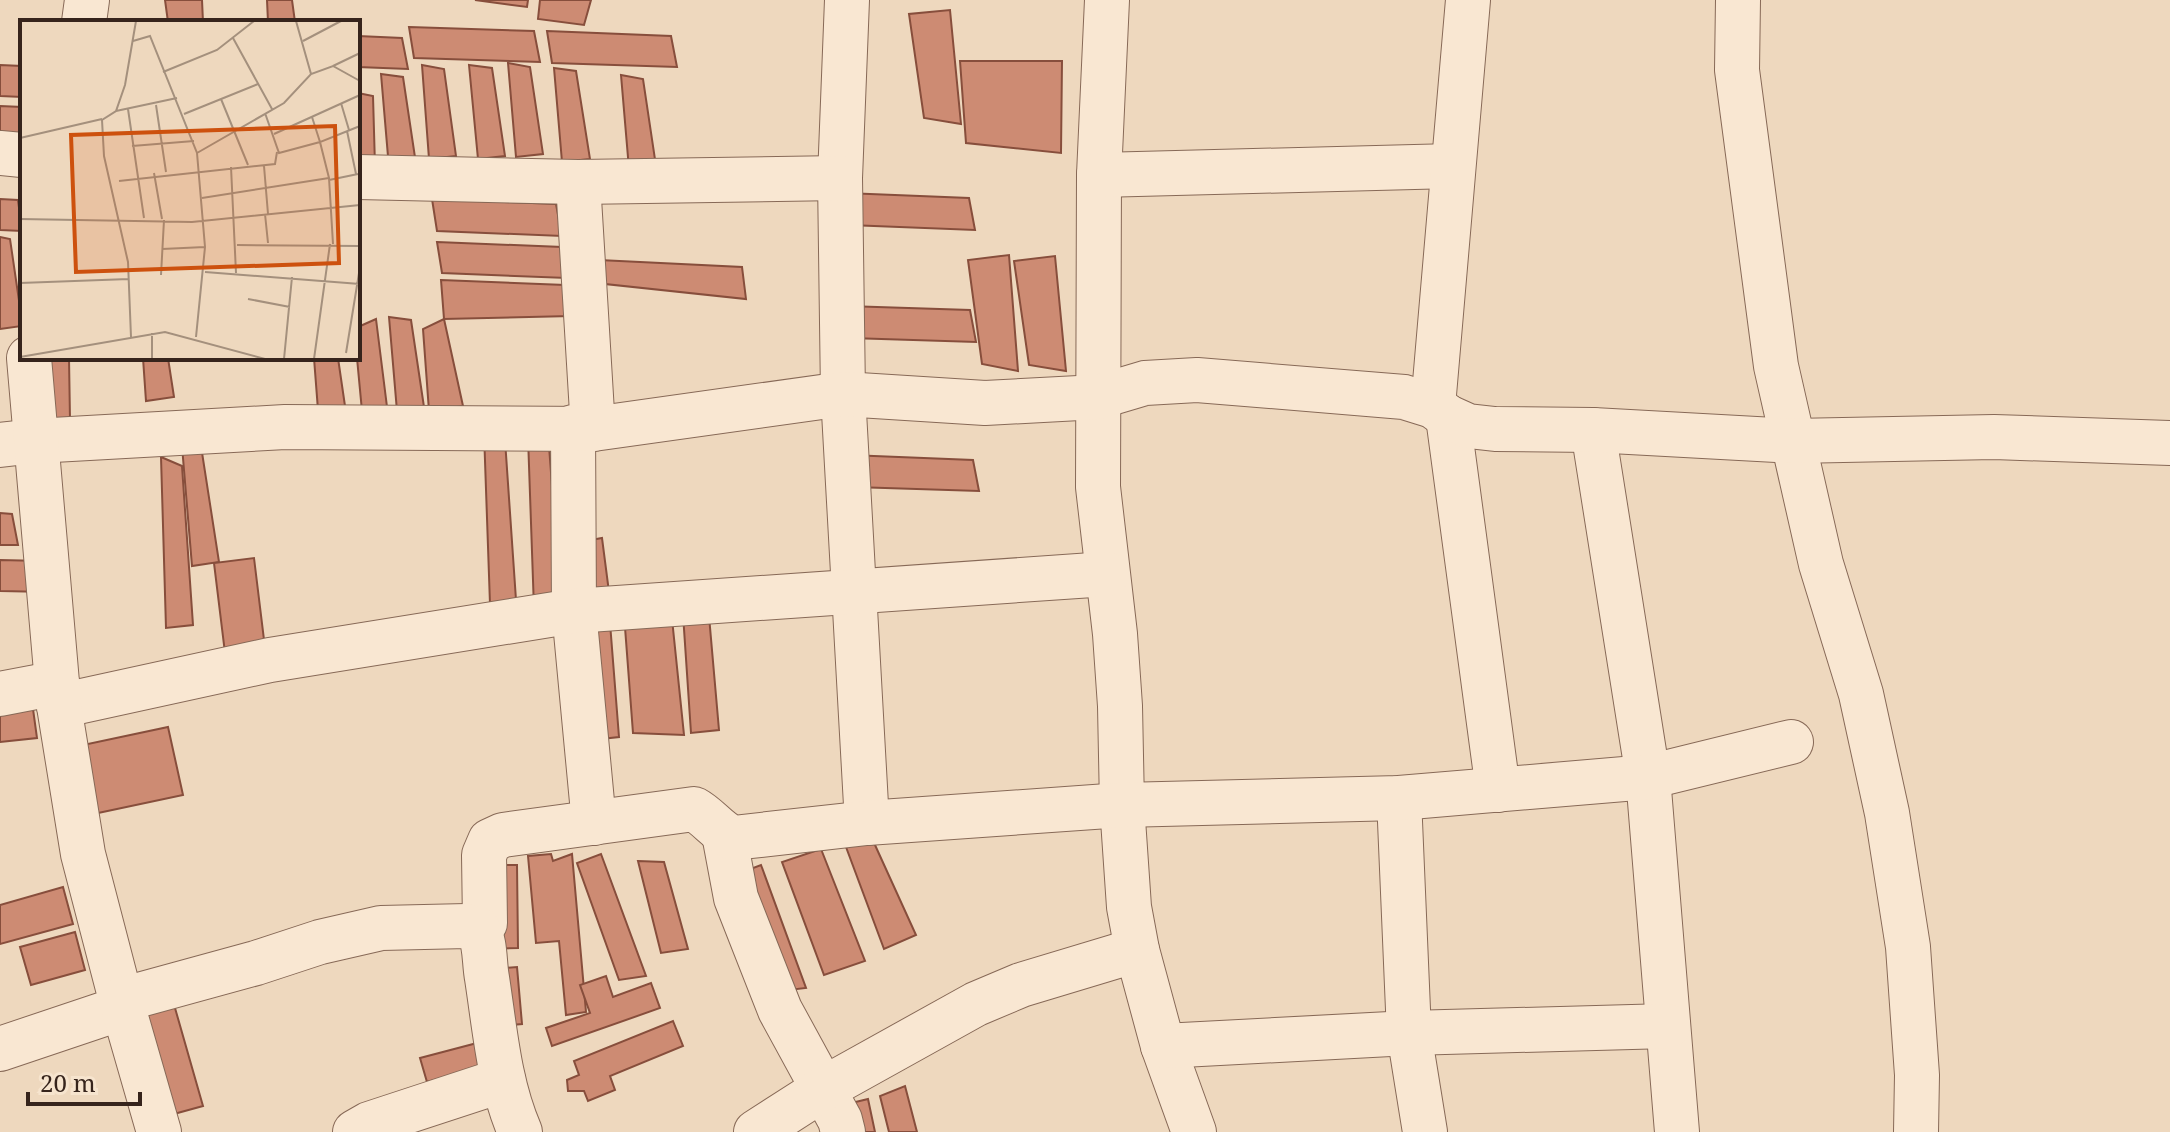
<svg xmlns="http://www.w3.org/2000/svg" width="2170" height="1132" font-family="'Noto Serif',serif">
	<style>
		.building { fill: #cd8b73; stroke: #874e3c; stroke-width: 2 }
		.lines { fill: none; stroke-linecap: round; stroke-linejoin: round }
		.street-casing { stroke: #876957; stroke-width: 46 }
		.street { stroke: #f9e7d2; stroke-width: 44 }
		.inset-road { fill: none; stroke: #a4907d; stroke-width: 2 }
		.view { fill: #cd510e; fill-opacity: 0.15; stroke: #cd510e; stroke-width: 4 }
		.inset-edge { fill: none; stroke: #36241c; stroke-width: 4 }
	</style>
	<rect width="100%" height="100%" fill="#eed8be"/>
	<g class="building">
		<polygon points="165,0 202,0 203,22 168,22"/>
		<polygon points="267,0 292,0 295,22 268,22"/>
		<polygon points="475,0 528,0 527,7"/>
		<polygon points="540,0 591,0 584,25 538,19"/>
		<polygon points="950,10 961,124 924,118 909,14"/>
		<polygon points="409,27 534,31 540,62 414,58"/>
		<polygon points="547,31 671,36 677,67 552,63"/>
		<polygon points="358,36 402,38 408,69 358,67"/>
		<polygon points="960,61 1062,61 1061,153 966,143"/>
		<polygon points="508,63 530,67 543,154 516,157"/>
		<polygon points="0,65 22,66 22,97 0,96"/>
		<polygon points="422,65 444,69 456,156 429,159"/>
		<polygon points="469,65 492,68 505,156 478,159"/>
		<polygon points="554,68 576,71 590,159 562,162"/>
		<polygon points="381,74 403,77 416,164 389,168"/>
		<polygon points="621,75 643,79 656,166 629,169"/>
		<polygon points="358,93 373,96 375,166 358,164"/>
		<polygon points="0,106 22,107 22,138 0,138"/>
		<polygon points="845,193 969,198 975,230 849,225"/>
		<polygon points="0,199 18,200 22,231 0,230"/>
		<polygon points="432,199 556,204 562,236 437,231"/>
		<polygon points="0,237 10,239 22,321 22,326 0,329"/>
		<polygon points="437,242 562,247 567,278 442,273"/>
		<polygon points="1009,255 1018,371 982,364 968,260"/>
		<polygon points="1055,256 1066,371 1029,365 1014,261"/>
		<polygon points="599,260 742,267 746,299 596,283"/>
		<polygon points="441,280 565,285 571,316 444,319"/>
		<polygon points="846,306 970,310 976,342 850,338"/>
		<polygon points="389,317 411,320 424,407 397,411"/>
		<polygon points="376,319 387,407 362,411 357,358 358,327"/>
		<polygon points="444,319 463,406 429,411 423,329"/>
		<polygon points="44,358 69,358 70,420 45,420"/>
		<polygon points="143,358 168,358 174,397 146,401"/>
		<polygon points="314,358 338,358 345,406 318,410"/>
		<polygon points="484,432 505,440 516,600 490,604"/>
		<polygon points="528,437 549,446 561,605 534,609"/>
		<polygon points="182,446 201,446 219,562 192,566"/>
		<polygon points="849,455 973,460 979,491 854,487"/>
		<polygon points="161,457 182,466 193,625 166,628"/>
		<polygon points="0,513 12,514 18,545 0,545"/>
		<polygon points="602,538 609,592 581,595 585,541"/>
		<polygon points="254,558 265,648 225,653 214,563"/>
		<polygon points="0,560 42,561 48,592 0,591"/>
		<polygon points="624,614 672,619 684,735 633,733"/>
		<polygon points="683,614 709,616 719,730 691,733"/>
		<polygon points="584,621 610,623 619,737 592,740"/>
		<polygon points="33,709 37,738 0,742 0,713"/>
		<polygon points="168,727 183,795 84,816 83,745"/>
		<polygon points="870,834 916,935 884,949 846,847"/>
		<polygon points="821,849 865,961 824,975 782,862"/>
		<polygon points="551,854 553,861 572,854 586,1012 566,1015 559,941 536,943 528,856"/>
		<polygon points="601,854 646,976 619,980 577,863"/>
		<polygon points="638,861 664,862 688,949 661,953"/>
		<polygon points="489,865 517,865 518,948 489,949"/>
		<polygon points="761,865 806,988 780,991 737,874"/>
		<polygon points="63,887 73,924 0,944 0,905"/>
		<polygon points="75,932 85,970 31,985 20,947"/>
		<polygon points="517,967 522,1024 499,1026 494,969"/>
		<polygon points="606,976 613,997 651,983 660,1008 552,1046 546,1028 590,1013 580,985"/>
		<polygon points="173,1001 203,1106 163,1117 133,1012"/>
		<polygon points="673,1021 683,1046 610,1076 615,1090 588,1101 584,1091 568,1091 567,1080 579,1075 574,1061"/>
		<polygon points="477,1043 484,1067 427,1082 420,1058"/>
		<polygon points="905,1086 917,1132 889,1132 880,1096"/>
		<polygon points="868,1099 875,1132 849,1132 843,1105"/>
	</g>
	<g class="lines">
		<defs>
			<g id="street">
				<polyline points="847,0 840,178 843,394 867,823"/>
				<polyline points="1107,0 1099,175 1098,487 1115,634 1120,706 1122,805 1129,907 1137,950 1163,1046 1194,1132"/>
				<polyline points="1738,0 1737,70 1776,366 1821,564 1861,694 1887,813 1908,947 1917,1075 1916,1132"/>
				<polyline points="84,22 87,0"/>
				<polyline points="0,153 22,155"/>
				<polyline points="1099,175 1453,166"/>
				<polyline points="358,177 578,182 840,178"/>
				<polyline points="578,182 593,429"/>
				<polyline points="1433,406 1468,0"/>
				<polyline points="1448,417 1498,790"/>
				<polyline points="573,427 574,611 594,823"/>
				<polyline points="1593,430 1648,777 1677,1132"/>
				<polyline points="0,445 35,441 285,427 593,429 843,394 985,403 1098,397 1145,383 1197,380 1404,397 1433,406 1448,417 1468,426 1495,429 1593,430 1793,441 1994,437 2170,443"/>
				<polyline points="0,694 57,683"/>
				<polyline points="59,706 270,660 574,611 1107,574"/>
				<polyline points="1399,798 1409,1033 1425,1132"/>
				<polyline points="724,834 736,898 780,1010 840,1120 843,1132"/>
				<path d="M478,929L485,923L484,855L490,841L503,835L694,809C709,817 718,832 733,838L867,823L1122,805L1399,798L1648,777L1791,742"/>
				<polyline points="1163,1046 1409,1033 1668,1026"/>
				<polyline points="0,1049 110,1012 121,1000 83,854 59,706 29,358"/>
				<path d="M159,1132L121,1000L256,963L320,942L381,928L467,926L478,929C486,943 484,963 487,978C495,1030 499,1084 520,1132"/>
				<polyline points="355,1132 369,1124 503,1080"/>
				<polyline points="756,1132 823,1089 976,1004 1021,985 1137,950"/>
			</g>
		</defs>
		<use href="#street" class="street-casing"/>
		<use href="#street" class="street"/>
	</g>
	<g transform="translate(20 20)">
		<rect width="340" height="340" fill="#eed8be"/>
		<path class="inset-road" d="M276,1L291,54M213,18L252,89M113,21L130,16L177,133L185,227L176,317M283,21L321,1M313,46L340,33M143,52L197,30L234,1M201,79L228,145M321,83L329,110M136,85L146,152M108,89L124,198M96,91L157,78M245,93L259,133L300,122L292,97M164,94L238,64M327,111L336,154M254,114L340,75M0,118L82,99M112,126L174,121M177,133L264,83L291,54L313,46L340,61M244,146L248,194M211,147L216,253M134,153L142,199M309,160L338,154M99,161L255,144L257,132M182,178L309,158M245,194L248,223M0,199L172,202L340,185M313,224L309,158L300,122L340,106M217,225L340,226M142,229L185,227M185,252L340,264M141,255L144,200M0,263L109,259M228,279L270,287M111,317L108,242L84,136L82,100L96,91L105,65L116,1M326,333L340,247M0,337L145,312L245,339M132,339V313M264,339L272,257M294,339L310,224"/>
		<path class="view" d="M315,106L319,243L56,252L51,115Z"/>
		<rect width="340" height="340" class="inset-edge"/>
	</g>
	<path d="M28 1092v12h112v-12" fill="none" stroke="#36241c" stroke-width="4"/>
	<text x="40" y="1092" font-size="24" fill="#36241c" stroke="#f6e4ce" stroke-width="6" paint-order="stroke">20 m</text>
</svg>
